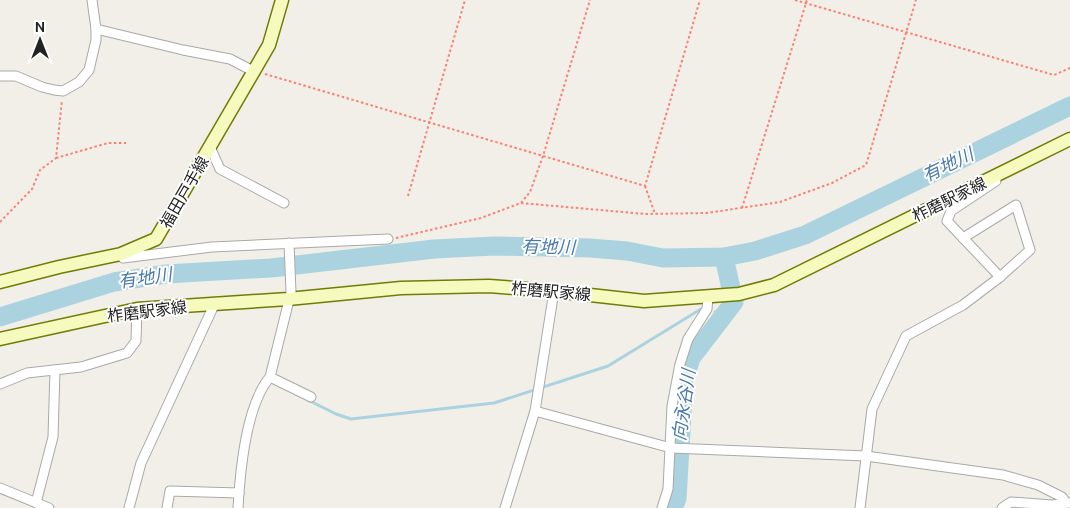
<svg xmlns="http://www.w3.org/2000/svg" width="1070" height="508" font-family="Ubuntu,'Noto Sans JP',sans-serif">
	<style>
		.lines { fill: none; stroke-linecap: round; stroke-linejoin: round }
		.stream { stroke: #aad3df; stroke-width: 3 }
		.river { stroke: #aad3df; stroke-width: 19 }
		.minor-casing { stroke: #a9a9a9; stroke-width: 11 }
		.secondary-casing { stroke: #707d05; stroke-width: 15 }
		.path { stroke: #fa8072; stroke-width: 2; stroke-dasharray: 2.5 2.5; stroke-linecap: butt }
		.minor { stroke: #fff; stroke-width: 9 }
		.secondary { stroke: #f7fabf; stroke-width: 12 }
		.labels { text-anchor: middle; stroke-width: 4; stroke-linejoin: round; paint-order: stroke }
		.street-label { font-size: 16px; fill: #222; stroke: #fff }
		.water-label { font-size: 18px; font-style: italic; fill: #4a7aab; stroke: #fff }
	</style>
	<rect width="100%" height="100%" fill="#f2efe9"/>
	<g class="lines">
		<g class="stream">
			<polyline points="715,312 722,317"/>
			<polyline points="308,400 336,414 351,419 494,403 608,366 701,309"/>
		</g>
		<g class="river">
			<polyline points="0,317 114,282 166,274 271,268 434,249 494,246 590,248 627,251 663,258 724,257 755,251 805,235 1070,106"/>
			<polyline points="673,508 677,499 684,380 691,358 734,302 724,257"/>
		</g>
		<defs>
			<g id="minor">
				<polyline points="96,29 183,50 230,59 253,71"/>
				<polyline points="0,76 16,76 42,87 54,90 63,91 79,82 89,70 96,40 96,29 92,0"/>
				<polyline points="210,147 220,169 284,203"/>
				<polyline points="996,181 951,211 947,221 1000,277"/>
				<polyline points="289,243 291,292 270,377 311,397"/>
				<polyline points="121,254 123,258 212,247 388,239"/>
				<polyline points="0,384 27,373 81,367 127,353 136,341 137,309"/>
				<polyline points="535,411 671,448 866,456 1003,475 1038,485 1062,497 1066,503"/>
				<polyline points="0,488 49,508"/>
				<polyline points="36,503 53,437 55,370"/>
				<polyline points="129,508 141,463 215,303"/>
				<polyline points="167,508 170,491 239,493"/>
				<path d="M238,508C240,472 246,405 270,377"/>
				<polyline points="505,508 535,411 554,291"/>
				<polyline points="662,508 668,489 672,406 680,364 688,339 707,309 708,297"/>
				<polyline points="860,508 872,409 906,336 963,305 1000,277 1030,250 1016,205 963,238"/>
				<polyline points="1002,508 1011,502 1052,505 1070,503"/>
			</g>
			<g id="secondary">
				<polyline points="0,282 59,267 121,254 156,239 269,45 282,0"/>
				<polyline points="0,339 137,309 288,299 401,288 489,286 554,291 644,301 739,294 774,285 1070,139"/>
			</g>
		</defs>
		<use href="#minor" class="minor-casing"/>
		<use href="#secondary" class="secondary-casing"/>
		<g class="path">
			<polyline points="795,0 1054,75 1070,68"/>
			<polyline points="265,74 645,186 700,0"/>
			<polyline points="56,158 108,143 126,143"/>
			<polyline points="645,186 655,214"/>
			<polyline points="408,196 465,0"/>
			<polyline points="521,203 645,214 707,213 780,202 832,183 866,165 916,0"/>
			<polyline points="742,208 807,0"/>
			<polyline points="0,222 32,189 40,170 56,158 62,100"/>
			<polyline points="396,238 481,218 521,203 530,192 543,156 590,0"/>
		</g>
		<use href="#minor" class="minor"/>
		<use href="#secondary" class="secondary"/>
	</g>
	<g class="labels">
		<g class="street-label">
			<text transform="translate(184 192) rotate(-60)" y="6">福田戸手線</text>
			<text transform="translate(949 199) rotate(-26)" y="6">柞磨駅家線</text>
			<text transform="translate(551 291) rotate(5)" y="6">柞磨駅家線</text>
			<text transform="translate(147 311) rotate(-7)" y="6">柞磨駅家線</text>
		</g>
		<g class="water-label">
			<text transform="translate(948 165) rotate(-26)" y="6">有地川</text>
			<text transform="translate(548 247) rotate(1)" y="6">有地川</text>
			<text transform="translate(145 278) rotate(-8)" y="6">有地川</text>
			<text transform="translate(684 405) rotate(-82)" y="6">向永谷川</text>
		</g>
	</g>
	<g transform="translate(40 40)" stroke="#ffffff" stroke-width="4" paint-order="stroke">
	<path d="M0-4L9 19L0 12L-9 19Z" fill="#222222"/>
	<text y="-8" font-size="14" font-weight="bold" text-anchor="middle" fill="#222222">N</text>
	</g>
</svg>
